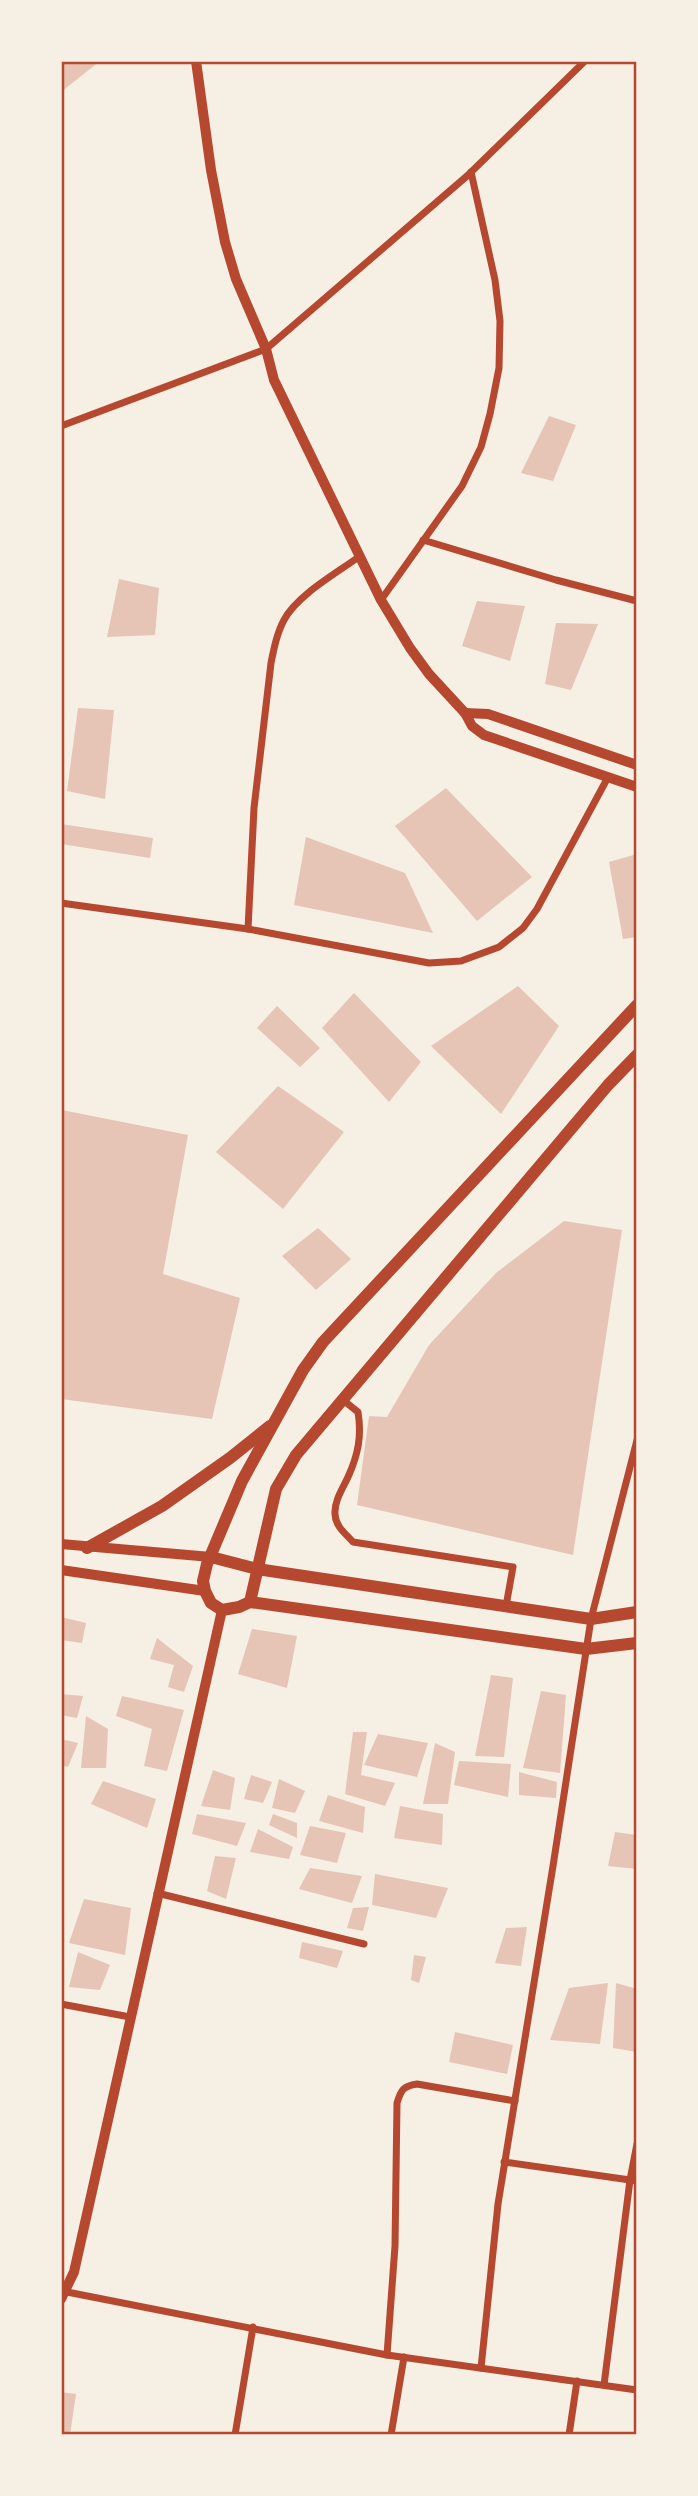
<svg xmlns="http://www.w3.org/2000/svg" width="698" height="2496" font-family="'Open Sans',sans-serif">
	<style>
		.building { fill: #e6c5b7 }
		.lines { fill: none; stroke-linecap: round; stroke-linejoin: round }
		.minor { stroke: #b5482f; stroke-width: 7 }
		.tertiary { stroke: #b5482f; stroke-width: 10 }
		.secondary { stroke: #b5482f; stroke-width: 12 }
		.neatline { fill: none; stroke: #b5482f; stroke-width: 2.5 }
	</style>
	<rect width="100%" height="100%" fill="#f6efe4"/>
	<g class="building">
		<polygon points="61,61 100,61 61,92"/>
		<polygon points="549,416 576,425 553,481 521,473"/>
		<polygon points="119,579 159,588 155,635 107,637"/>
		<polygon points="477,601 525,606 510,661 462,646"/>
		<polygon points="556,623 598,624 571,690 545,684"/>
		<polygon points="78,708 114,710 105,799 67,791"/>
		<polygon points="446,788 532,877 477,921 395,826"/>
		<polygon points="61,824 153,838 150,858 61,844"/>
		<polygon points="306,837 405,873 433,933 294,905"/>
		<polygon points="637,854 637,937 623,939 609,862"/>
		<polygon points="518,986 559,1026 501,1114 431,1046"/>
		<polygon points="354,993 421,1062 389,1102 322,1028"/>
		<polygon points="277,1006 320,1048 300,1067 257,1028"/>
		<polygon points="278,1086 344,1132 283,1209 216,1152"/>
		<polygon points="62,1110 188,1135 163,1274 240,1298 212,1419 61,1399"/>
		<polygon points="564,1221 622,1230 573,1555 357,1505 369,1416 387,1417 429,1345 496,1273"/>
		<polygon points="318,1228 351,1259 316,1290 282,1256"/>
		<polygon points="61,1617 86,1623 82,1643 61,1640"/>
		<polygon points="252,1629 297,1636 287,1688 238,1674"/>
		<polygon points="157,1638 193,1666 184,1692 168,1687 174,1665 150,1659"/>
		<polygon points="491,1675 513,1678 504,1757 475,1756"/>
		<polygon points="541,1691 566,1695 560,1773 523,1768"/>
		<polygon points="61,1694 83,1696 77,1718 61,1715"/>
		<polygon points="122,1696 184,1710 167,1771 144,1766 152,1729 116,1716"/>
		<polygon points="86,1716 108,1729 106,1768 81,1768"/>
		<polygon points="353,1732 367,1732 361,1775 395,1783 385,1806 345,1794"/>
		<polygon points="378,1734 428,1743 417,1777 364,1765"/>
		<polygon points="61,1739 78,1743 68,1767 61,1765"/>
		<polygon points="435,1743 455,1752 448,1804 423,1804"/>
		<polygon points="459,1761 511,1764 508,1797 454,1785"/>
		<polygon points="213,1770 235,1778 230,1810 201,1806"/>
		<polygon points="519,1772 557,1782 556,1798 519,1795"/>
		<polygon points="251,1775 272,1782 263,1803 244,1799"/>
		<polygon points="279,1779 305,1791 295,1813 272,1808"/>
		<polygon points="103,1781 156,1799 147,1828 91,1804"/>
		<polygon points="328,1795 365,1807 363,1833 319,1821"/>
		<polygon points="400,1806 443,1814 442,1845 394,1838"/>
		<polygon points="197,1814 246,1823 237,1846 192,1834"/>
		<polygon points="273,1814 297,1823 297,1838 269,1825"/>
		<polygon points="310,1826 346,1833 337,1863 300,1855"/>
		<polygon points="258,1829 293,1847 289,1859 250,1852"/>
		<polygon points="615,1832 637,1835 637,1869 608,1866"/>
		<polygon points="215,1856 236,1858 226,1899 207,1891"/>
		<polygon points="310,1868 362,1876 352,1903 299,1889"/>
		<polygon points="375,1874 448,1888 436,1918 372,1905"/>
		<polygon points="84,1899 131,1908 125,1955 69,1943"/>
		<polygon points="369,1907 363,1931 347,1928 353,1908"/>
		<polygon points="527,1927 521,1966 495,1963 506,1928"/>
		<polygon points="302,1942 343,1951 337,1968 299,1958"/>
		<polygon points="78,1952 110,1965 100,1990 69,1987"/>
		<polygon points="414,1955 426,1957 419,1983 411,1980"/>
		<polygon points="608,1983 600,2044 550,2040 569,1988"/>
		<polygon points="616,1983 637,1989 637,2052 613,2048"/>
		<polygon points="455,2032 513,2045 507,2074 449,2062"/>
		<polygon points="61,2392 76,2394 70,2435 61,2435"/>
	</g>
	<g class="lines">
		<g class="minor">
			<polyline points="61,426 266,349 467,176 585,61"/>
			<polyline points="423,540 556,580 637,601"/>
			<polyline points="381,600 462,486 481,447 490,414 499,368 500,321 495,280 471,172"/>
			<polyline points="61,903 248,929 429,963 461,961 499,947 523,928 537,909 607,779"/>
			<path d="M248,929L254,808L271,663C274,648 277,633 284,620C297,595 337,573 360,556"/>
			<path d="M343,1400L358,1412C362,1436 358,1455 348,1477C343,1488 334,1501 335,1514C335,1526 346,1534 353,1542L513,1567L506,1606"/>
			<polyline points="157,1893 364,1944"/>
			<polyline points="61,2004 130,2017"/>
			<polyline points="504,2162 637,2181"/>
			<polyline points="67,2292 387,2355 637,2390"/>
			<path d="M387,2355L395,2246L397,2103C401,2090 403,2086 417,2084L515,2101"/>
			<polyline points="481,2368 498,2204 553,1866 591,1619 637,1440"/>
			<polyline points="604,2385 630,2180 637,2144"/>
			<polyline points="235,2435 253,2327"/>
			<polyline points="391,2435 404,2357"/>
			<polyline points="569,2435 577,2381"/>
		</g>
		<g class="tertiary">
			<polyline points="196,61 211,170 225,242 236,279 266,349 274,380 381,600 410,648 429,674 465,713 472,726 484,735 637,787"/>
			<polyline points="465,713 488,714 637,765"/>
			<polyline points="61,1544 211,1557"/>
			<polyline points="61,1570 205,1591"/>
			<polyline points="61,2299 74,2272 222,1610"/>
		</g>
		<g class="secondary">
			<polyline points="637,1005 323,1342 303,1370 242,1481 207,1564 203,1581 205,1591 211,1603 222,1610 239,1607 250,1602 586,1649 637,1643"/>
			<polyline points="87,1548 162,1506 230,1458 270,1426"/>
			<polyline points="211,1557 257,1569 591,1619 637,1612"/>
			<polyline points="250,1602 276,1489 296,1455 608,1085 637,1055"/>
		</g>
	</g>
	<rect width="698" height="2496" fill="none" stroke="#f6efe4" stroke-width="126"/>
	<rect x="63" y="63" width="572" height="2370" class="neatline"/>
</svg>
